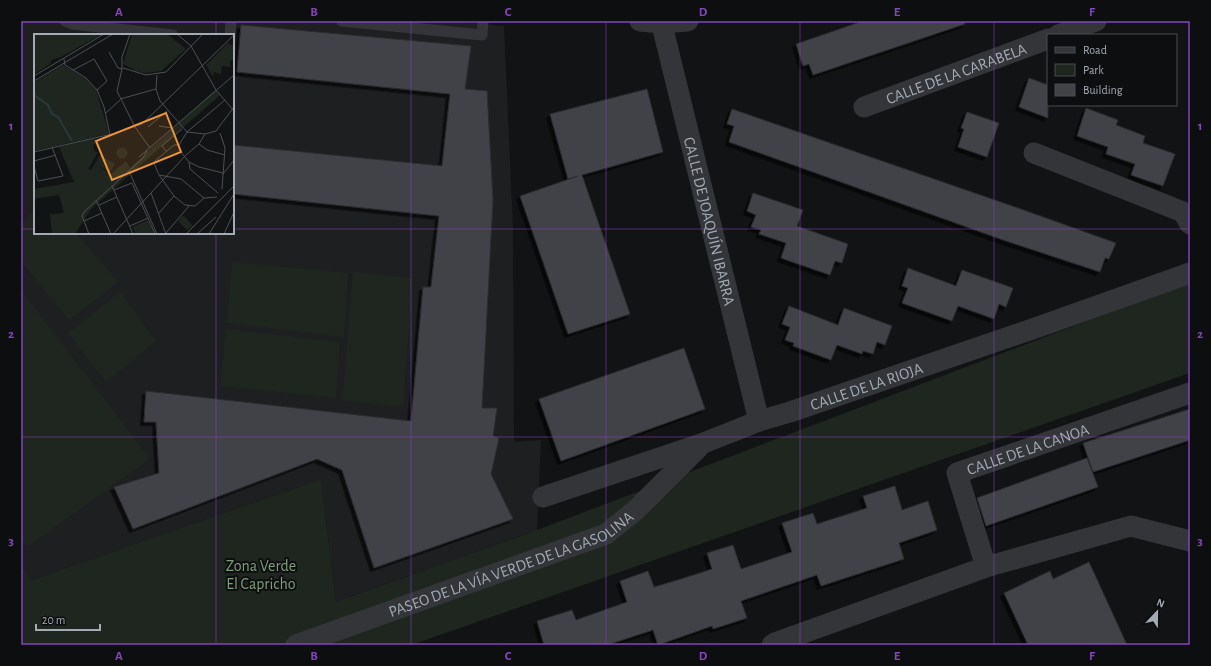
<svg xmlns="http://www.w3.org/2000/svg" width="1211" height="666" font-family="'Alegreya Sans',sans-serif">
	<style>
		.built { fill: #1e1f21; fill-rule: evenodd }
		.green { fill: #1f261f }
		.building { fill: #414347; stroke: #2c2d30; filter: url(#shadow) }
		.lines { fill: none; stroke-linecap: round; stroke-linejoin: round }
		.lane { stroke: #333539; stroke-width: 11 }
		.street { stroke: #333539; stroke-width: 21 }
		.grid { fill: none; stroke: #8345bd; stroke-width: 1; stroke-opacity: 0.55 }
		.labels { text-anchor: middle; stroke-width: 4; stroke-linejoin: round; paint-order: stroke }
		.street-label { font-size: 16px; fill: #a4abb4; stroke: #0d0e0f }
		.park-label { font-size: 16px; fill: #7e9e7c; stroke: #0d0e0f }
		.inset-river { fill: none; stroke: #2c373c; stroke-width: 2 }
		.inset-road { fill: none; stroke: #4c5054; stroke-width: 1 }
		.view { fill: #eb9534; fill-opacity: 0.15; stroke: #eb9534; stroke-width: 2 }
		.inset-edge { fill: none; stroke: #a4abb4; stroke-width: 2 }
		.neatline { fill: none; stroke: #8345bd; stroke-width: 1.5 }
		.grid-label { font-size: 13px; text-anchor: middle; font-weight: bold; fill: #8345bd }
	</style>
	<defs>
		<filter id="shadow"><feDropShadow dx="-3.5" dy="3.5" stdDeviation="0" flood-color="#0009"/></filter>
	</defs>
	<rect width="100%" height="100%" fill="#121314"/>
	<path class="built" d="M21,21H452L504,26L513,228L514,442L541,440L537,530L336,602L321,479L32,580L21,566ZM35,35H233V233H35Z"/>
	<g class="green">
		<polygon points="35,211 35,233 76,233 118,282 69,320 21,261 21,222"/>
		<polygon points="232,262 348,273 344,337 227,323"/>
		<polygon points="353,272 413,278 403,407 342,400"/>
		<polygon points="1190,282 1190,373 411,645 21,645 21,566 32,580 321,479 336,602 537,530"/>
		<polygon points="21,290 150,459 27,547 21,539"/>
		<polygon points="120,292 156,341 106,382 68,333"/>
		<polygon points="226,329 340,342 336,398 220,386"/>
	</g>
	<g class="building">
		<polygon points="863,21 964,21 965,24 813,75 809,64 803,66 796,44"/>
		<polygon points="241,25 471,46 465,89 487,91 493,200 482,408 497,408 493,436 499,438 491,474 513,519 374,568 342,470 317,459 133,529 114,487 159,473 156,422 144,422 146,391 411,421 423,287 431,287 439,216 233,194 233,145 442,166 450,94 237,72"/>
		<polygon points="1029,78 1048,85 1048,118 1019,107"/>
		<polygon points="647,89 663,152 582,175 630,314 568,334 520,196 578,176 568,179 550,114"/>
		<polygon points="1086,108 1118,120 1116,125 1145,136 1143,143 1175,154 1163,186 1131,175 1135,164 1106,154 1108,147 1077,136"/>
		<polygon points="732,109 1015,207 1116,243 1109,259 1105,258 1100,272 1003,240 729,142 734,126 727,124"/>
		<polygon points="967,112 999,123 987,157 958,147 964,129 961,128"/>
		<polygon points="753,193 803,210 797,226 848,244 842,263 835,261 830,275 781,258 786,243 759,234 761,230 751,227 756,215 747,211"/>
		<polygon points="908,268 956,286 962,270 1013,288 1006,307 999,304 994,319 958,306 952,321 902,303 908,288 902,286"/>
		<polygon points="789,306 838,325 844,308 892,326 885,345 877,342 873,354 863,351 862,354 837,345 831,360 793,346 794,343 785,340 790,327 782,324"/>
		<polygon points="684,348 705,409 561,461 539,399"/>
		<polygon points="1190,409 1190,440 1093,472 1083,443"/>
		<polygon points="1087,458 1098,487 986,526 977,498"/>
		<polygon points="895,486 902,510 928,501 937,530 899,543 904,559 821,586 817,575 741,601 747,618 713,629 712,626 658,645 653,630 607,645 544,645 537,621 572,610 576,620 627,602 620,581 648,571 654,587 681,579 712,569 707,553 733,545 741,569 792,552 782,523 813,513 817,524 867,508 863,496"/>
		<polygon points="1089,562 1127,645 1028,645 1004,593 1050,571 1053,579"/>
	</g>
	<g class="lines">
		<g class="lane">
			<polyline points="65,21 72,24 173,35"/>
			<polyline points="342,21 482,35 483,21"/>
			<polyline points="230,35 231,21"/>
		</g>
		<g class="street">
			<polyline points="640,21 661,23 688,21"/>
			<path id="s1" d="M661,21L759,421"/>
			<polyline points="1058,35 1096,21"/>
			<path id="s2" d="M864,107L1048,39"/>
			<polyline points="1034,153 1183,212 1190,224"/>
			<path id="s3" d="M543,497L701,444L759,421L790,412L1041,326L1190,273"/>
			<path id="s4" d="M986,567L957,473L1190,393"/>
			<path id="s5" d="M296,645L606,534L637,509L698,448"/>
			<polyline points="772,645 775,643 986,567 1131,526 1190,541"/>
		</g>
	</g>
	<path class="grid" d="M216,21V35M411,21V645M606,21V645M800,21V645M994,21V645M21,229H35M233,229H1190M216,233V645M21,437H1190"/>
	<g class="labels">
		<g class="street-label">
			<text dy="6" stroke="none"><textPath href="#s2" startOffset="98">CALLE DE LA CARABELA</textPath></text>
			<text dy="6" stroke="none"><textPath href="#s1" startOffset="206">CALLE DE JOAQUÍN IBARRA</textPath></text>
			<text dy="6" stroke="none"><textPath href="#s3" startOffset="342">CALLE DE LA RIOJA</textPath></text>
			<text dy="6" stroke="none"><textPath href="#s4" startOffset="173">CALLE DE LA CANOA</textPath></text>
			<text dy="6" stroke="none"><textPath href="#s5" startOffset="230">PASEO DE LA VÍA VERDE DE LA GASOLINA</textPath></text>
		</g>
		<g class="park-label">
			<text x="261" y="571">Zona Verde<tspan x="261" dy="18">El Capricho</tspan></text>
		</g>
	</g>
	<g transform="translate(34 34)">
		<rect width="200" height="200" fill="#121314"/>
		<path d="M0,0H68L27,23L17,26V29L0,41ZM98,0H133L152,15L127,37L111,39L102,37L89,30ZM194,9L200,12V26L196,27V33L188,32L187,40L180,38L179,43L172,31ZM29,31L52,45L62,56L75,100L0,117V48ZM181,56L186,61L57,175L41,200H18L16,180L30,179L25,161L0,165V155L40,148L25,113L61,104L62,110L59,111L60,117L64,118L54,135L57,136L66,121L81,130L76,138L62,131L77,140L92,127L96,134ZM82.5 119a5.5 5.5 0 1 1 11 0a5.5 5.5 0 1 1-11 0ZM149,181L159,192L153,196L144,187ZM114,186L120,200H102L99,193Z" fill="#1f261f"/>
		<path class="inset-river" d="M0,61L14,71L18,80L24,83L38,107"/>
		<path class="inset-road" d="M96,0L88,23V35L83,57L101,93L116,114M143,0L157,12L182,56L200,77M75,18L84,34L88,35M30,25L31,31L52,44L63,56L70,73L76,101M89,34L112,41L132,38L169,0M39,36L60,25L73,47L63,56M123,41L122,55L126,67L153,98L171,100L182,97L200,73M0,42L70,0M0,47L79,0M86,65L122,55M72,79L86,66M125,92L138,94M114,93L133,77M186,99L191,114L188,155M165,110L173,116L191,121M145,111H140L122,126L120,129L125,141L140,162L151,171L161,172L170,164M132,117L128,112L148,95M0,118L78,100L108,90L200,1M105,123L200,41M0,127L22,121M155,128L156,135L184,159M0,132L4,147L29,142L18,113M95,137L123,200M189,139L165,133L155,128L146,117L145,111L153,98L191,66M189,140L200,126M125,141L147,145L170,164L183,163M98,149L121,200M78,152L99,200M80,156L98,149M117,159L132,200M62,166L77,200M65,171L83,163M125,179L140,162M50,187L48,182L50,178L109,124L113,117M96,192L114,184M132,199L155,172M55,200L50,187L68,179M79,200L152,121L165,110L171,100M152,200L200,152M163,200L182,183M175,200L200,160M190,200L200,178"/>
		<path class="view" d="M132,79L147,118L78,146L62,107Z"/>
		<rect width="200" height="200" class="inset-edge"/>
	</g>
	<rect width="1211" height="666" fill="none" stroke="#0d0e0f" stroke-width="44"/>
	<rect x="1047" y="34" width="130" height="72" fill="#0d0e0f" stroke="#494d51"/>
	<rect x="1055" y="47" width="20" height="6" fill="#333539" stroke="#494d51"/>
	<text x="1083" y="54" font-size="12" fill="#a4abb4">Road</text>
	<rect x="1055" y="64" width="20" height="12" fill="#1f261f" stroke="#494d51"/>
	<text x="1083" y="74" font-size="12" fill="#a4abb4">Park</text>
	<rect x="1055" y="84" width="20" height="12" fill="#414347" stroke="#494d51"/>
	<text x="1083" y="94" font-size="12" fill="#a4abb4">Building</text>
	<g transform="translate(1157 612) rotate(22)" stroke="#0d0e0f" stroke-width="3" paint-order="stroke">
	<path d="M0-3L7 15L0 10L-7 15Z" fill="#a4abb4"/>
	<text y="-6" font-size="11" font-weight="bold" text-anchor="middle" fill="#a4abb4">N</text>
	</g>
	<path d="M36 624v6h64v-6" fill="none" stroke="#a4abb4" stroke-width="2"/>
	<text x="42" y="624" font-size="12" fill="#a4abb4" stroke="#0d0e0f" stroke-width="3" paint-order="stroke">20 m</text>
	<rect x="22" y="22" width="1167" height="622" class="neatline"/>
	<g class="grid-label">
		<text x="119" y="16">A</text>
		<text x="314" y="16">B</text>
		<text x="508" y="16">C</text>
		<text x="703" y="16">D</text>
		<text x="897" y="16">E</text>
		<text x="1092" y="16">F</text>
		<text x="11" y="130">1</text>
		<text x="1200" y="130">1</text>
		<text x="11" y="338">2</text>
		<text x="1200" y="338">2</text>
		<text x="11" y="545">3</text>
		<text x="1200" y="545">3</text>
		<text x="119" y="660">A</text>
		<text x="314" y="660">B</text>
		<text x="508" y="660">C</text>
		<text x="703" y="660">D</text>
		<text x="897" y="660">E</text>
		<text x="1092" y="660">F</text>
	</g>
</svg>
